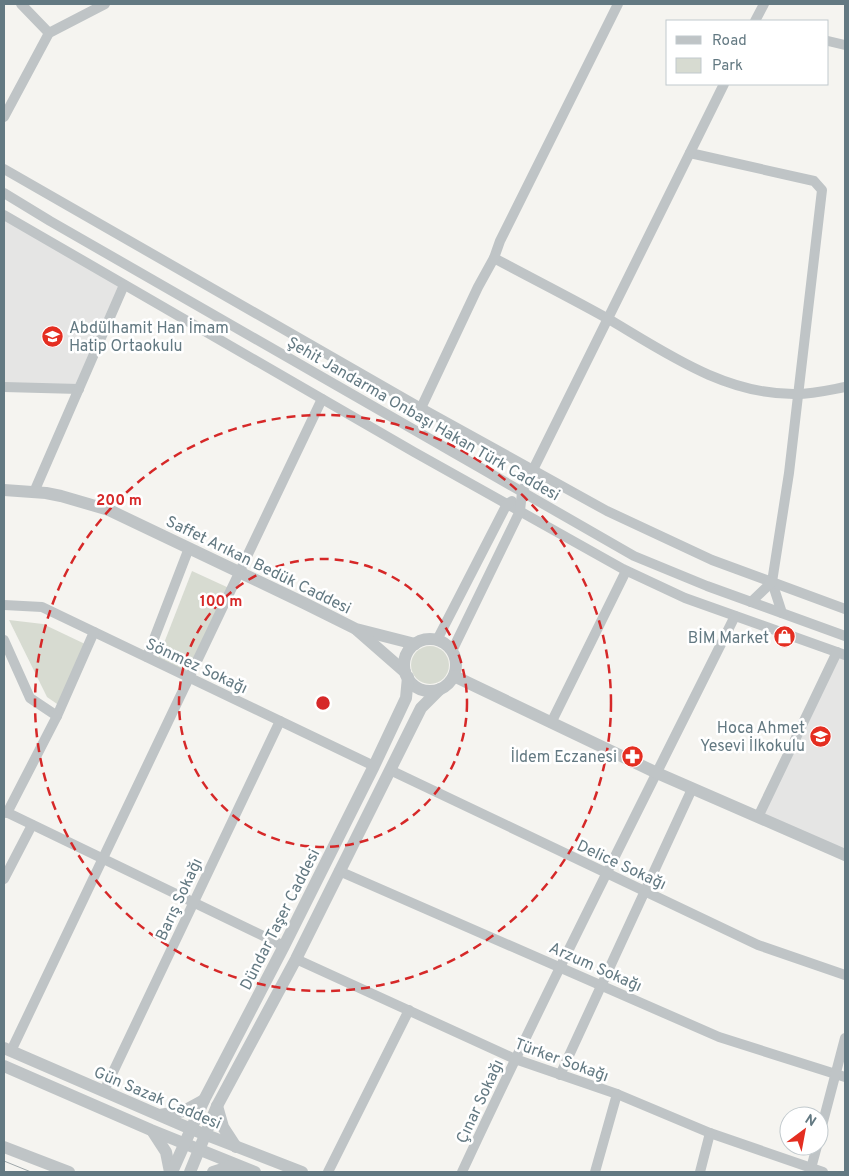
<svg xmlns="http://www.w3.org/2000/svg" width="849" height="1176" font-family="Overpass,sans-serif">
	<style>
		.built { fill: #e5e5e4 }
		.green { fill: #d7dbd1 }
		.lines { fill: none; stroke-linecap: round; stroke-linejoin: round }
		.minor { stroke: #bfc4c6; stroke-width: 10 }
		.tertiary { stroke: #bfc4c6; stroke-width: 12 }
		.tram { stroke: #9ea7aa; stroke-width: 1 }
		.ring { fill: none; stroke: #d62828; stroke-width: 2.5; stroke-dasharray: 9 6 }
		.labels { text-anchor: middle; stroke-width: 5; stroke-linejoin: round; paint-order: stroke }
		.poi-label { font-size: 16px; fill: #637982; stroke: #fff; text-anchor: end }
		.street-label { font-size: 16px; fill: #637982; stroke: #fff }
		.centre { fill: #d62828; stroke: #fff; stroke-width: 2.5 }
		.ring-label { font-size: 15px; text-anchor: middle; font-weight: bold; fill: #d62828; stroke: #fff; stroke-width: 5; stroke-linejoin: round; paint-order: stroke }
	</style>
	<rect width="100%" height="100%" fill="#f5f4f0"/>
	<g class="built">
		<polygon points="4,215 124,285 79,389 4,387"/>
		<polygon points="837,652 845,655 845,855 758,817"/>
	</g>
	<g class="green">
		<polygon points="192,571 229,588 187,677 157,661"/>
		<polygon points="9,620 43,624 85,644 60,706 47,697"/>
		<circle cx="430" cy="665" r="19"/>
	</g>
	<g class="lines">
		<g class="minor">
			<polyline points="21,4 49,33"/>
			<polyline points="755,21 764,4"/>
			<polyline points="828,41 845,45"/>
			<polyline points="4,117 49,33 105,4"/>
			<polyline points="690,153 814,181 822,190 789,473 772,582 782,613"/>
			<polyline points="4,169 421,408 607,511 712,560 845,609"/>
			<polyline points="4,193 50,221 634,556 707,586 845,636"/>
			<polyline points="4,215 414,452 623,569 685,598 845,655"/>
			<path d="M494,258C533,279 573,299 612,321C669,355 727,395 796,394C813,394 829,390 845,387"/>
			<polyline points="4,387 79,389"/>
			<polyline points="421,408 478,287 494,258 500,241 618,4"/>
			<polyline points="34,492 124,285"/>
			<polyline points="751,602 772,582"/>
			<polyline points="4,605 42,607 374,766"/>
			<polyline points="4,640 30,698 57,716"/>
			<polyline points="437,640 507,504 512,501"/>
			<polyline points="452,651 520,511 522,492 724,84"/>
			<polyline points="147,657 189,548"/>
			<polyline points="551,723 626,571"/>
			<polyline points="390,770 758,945 845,975"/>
			<polyline points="4,811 284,946"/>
			<polyline points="7,813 57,716 94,632"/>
			<polyline points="758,817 837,652"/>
			<polyline points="339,871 719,1037 845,1077"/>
			<polyline points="4,879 32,825"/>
			<polyline points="296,959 515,1059 617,1094 710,1133 823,1172"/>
			<polyline points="11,1051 322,399"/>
			<polyline points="560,1075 692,789"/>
			<polyline points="104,1091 280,721"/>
			<polyline points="819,1137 845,1038"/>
			<polyline points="328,1172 409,1010"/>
			<path d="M462,1172C549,985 643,801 735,616"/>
			<polyline points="595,1172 617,1094"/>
			<polyline points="700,1172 710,1133"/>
			<polyline points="810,1172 817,1146"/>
		</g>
		<g class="tertiary">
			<polyline points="4,490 46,493 61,496 109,510 304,603 356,629 415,644"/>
			<polyline points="357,630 405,672"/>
			<circle cx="430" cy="665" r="26"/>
			<polyline points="454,676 657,773 845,855"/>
			<polyline points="4,1048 191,1129 302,1172"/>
			<polyline points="4,1066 151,1130 255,1172"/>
			<polyline points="217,1106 223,1127 236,1147"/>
			<polyline points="160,1115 184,1111 204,1100"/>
			<polyline points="153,1132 166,1152 170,1172"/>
			<polyline points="4,1147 69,1172"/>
			<polyline points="172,1172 204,1100 284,946 374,766 406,698 408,677"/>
			<polyline points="190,1172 217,1106 296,959 421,708 440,689"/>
			<polyline points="213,1172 235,1165"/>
		</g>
		<polyline class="tram" points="4,1161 31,1172"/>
	</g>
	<g class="ring">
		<circle cx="323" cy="703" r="144"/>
		<circle cx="323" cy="703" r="288"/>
	</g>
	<defs>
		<symbol id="school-disc" viewBox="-11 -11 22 22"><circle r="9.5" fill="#e42e21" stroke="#fff"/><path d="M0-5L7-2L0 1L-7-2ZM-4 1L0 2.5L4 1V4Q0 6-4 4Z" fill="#fff"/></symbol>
		<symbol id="shop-disc" viewBox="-11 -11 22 22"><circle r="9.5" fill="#e42e21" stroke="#fff"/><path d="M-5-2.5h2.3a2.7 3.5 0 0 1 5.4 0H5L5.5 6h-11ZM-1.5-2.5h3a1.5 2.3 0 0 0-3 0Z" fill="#fff"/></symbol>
		<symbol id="pharmacy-disc" viewBox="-11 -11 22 22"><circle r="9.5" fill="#e42e21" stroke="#fff"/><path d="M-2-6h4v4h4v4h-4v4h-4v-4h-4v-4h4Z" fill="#fff"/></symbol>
	</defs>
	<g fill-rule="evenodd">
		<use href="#school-disc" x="40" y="324" width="25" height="25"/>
		<use href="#shop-disc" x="772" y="624" width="25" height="25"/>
		<use href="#school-disc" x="808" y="724" width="25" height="25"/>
		<use href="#pharmacy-disc" x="620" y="744" width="25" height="25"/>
	</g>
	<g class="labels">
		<g class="poi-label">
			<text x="69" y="333" text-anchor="start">Abdülhamit Han İmam<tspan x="69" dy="18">Hatip Ortaokulu</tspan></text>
			<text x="769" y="643">BİM Market</text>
			<text x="805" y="733">Hoca Ahmet<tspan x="805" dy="18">Yesevi İlkokulu</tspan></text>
			<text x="617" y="762">İldem Eczanesi</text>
		</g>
		<g class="street-label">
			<text transform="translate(424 418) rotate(30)" y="6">Şehit Jandarma Onbaşı Hakan Türk Caddesi</text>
			<text transform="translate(259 564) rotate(26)" y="6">Saffet Arıkan Bedük Caddesi</text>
			<text transform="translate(197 665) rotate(25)" y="6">Sönmez Sokağı</text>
			<text transform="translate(622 864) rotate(25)" y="6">Delice Sokağı</text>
			<text transform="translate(178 899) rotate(-65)" y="6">Barış Sokağı</text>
			<text transform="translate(279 919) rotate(-63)" y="6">Dündar Taşer Caddesi</text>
			<text transform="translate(596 966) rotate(24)" y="6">Arzum Sokağı</text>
			<text transform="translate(562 1059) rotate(20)" y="6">Türker Sokağı</text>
			<text transform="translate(158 1097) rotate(23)" y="6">Gün Sazak Caddesi</text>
			<text transform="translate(479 1101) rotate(-65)" y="6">Çınar Sokağı</text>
		</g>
	</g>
	<circle cx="323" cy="703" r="8" class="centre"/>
	<g class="ring-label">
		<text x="119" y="505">200 m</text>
		<text x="221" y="606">100 m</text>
	</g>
	<rect width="849" height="1176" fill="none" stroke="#637982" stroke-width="10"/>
	<rect x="666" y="20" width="162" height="65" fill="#ffffff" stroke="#c1c9cd"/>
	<rect x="676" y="36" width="25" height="8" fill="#bfc4c6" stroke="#c1c9cd"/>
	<text x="712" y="45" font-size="15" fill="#637982">Road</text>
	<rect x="676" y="58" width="25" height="15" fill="#d7dbd1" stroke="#c1c9cd"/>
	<text x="712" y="70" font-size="15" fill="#637982">Park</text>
	<g transform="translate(804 1131) rotate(32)"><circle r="24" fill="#ffffff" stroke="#c1c9cd"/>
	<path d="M0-4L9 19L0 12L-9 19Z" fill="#e42e21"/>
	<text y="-8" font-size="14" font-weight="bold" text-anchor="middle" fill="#637982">N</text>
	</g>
</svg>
